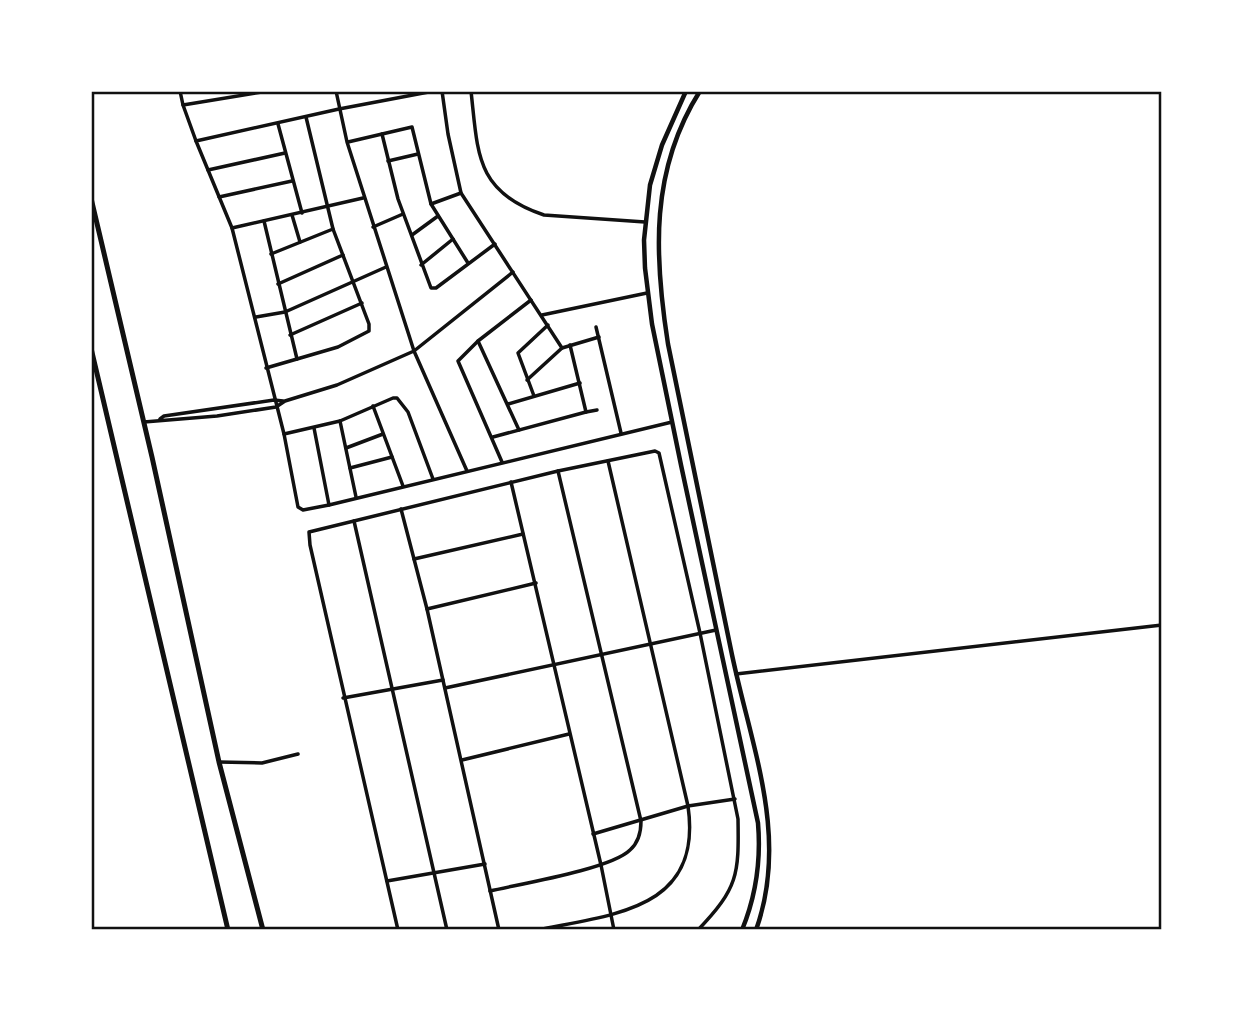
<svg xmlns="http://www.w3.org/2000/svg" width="1253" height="1021" font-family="'Public Sans',sans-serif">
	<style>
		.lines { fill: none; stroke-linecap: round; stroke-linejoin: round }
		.minor { stroke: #111; stroke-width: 3.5 }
		.tertiary { stroke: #111; stroke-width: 3.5 }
		.secondary { stroke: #111; stroke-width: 4.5 }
		.trunk { stroke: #111; stroke-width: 5 }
		.neatline { fill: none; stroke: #111; stroke-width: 2.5 }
	</style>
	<rect width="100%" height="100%" fill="#fff"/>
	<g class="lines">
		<g class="minor">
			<polyline points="180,91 183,105 268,91"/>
			<polyline points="336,91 347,142 414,351 467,471"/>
			<polyline points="434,91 339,109 196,141 232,228 284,434 298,507 303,510 329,505 672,422"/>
			<polyline points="442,91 448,134 461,193 562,348"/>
			<path d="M471,91C478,153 475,192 544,215L645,222"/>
			<polyline points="183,105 196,141"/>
			<polyline points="278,124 302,213"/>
			<polyline points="382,134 398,199 431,288 436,288 495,244"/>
			<polyline points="348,142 412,127 431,204 468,263"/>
			<polyline points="388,161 418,154"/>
			<polyline points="208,170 285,153"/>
			<polyline points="219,197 292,181"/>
			<polyline points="431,204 461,193"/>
			<polyline points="292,215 300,242"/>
			<polyline points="264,221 297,359 338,347 369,331 369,324 333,229 306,117"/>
			<polyline points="373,227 403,214"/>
			<polyline points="232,228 363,198"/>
			<polyline points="412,235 438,216"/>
			<polyline points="271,254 333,229"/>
			<polyline points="421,265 453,239"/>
			<polyline points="278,284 343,255"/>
			<polyline points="542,315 647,293"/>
			<polyline points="256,317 285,312 386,267"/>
			<polyline points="596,327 621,433"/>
			<polyline points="290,335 362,303"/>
			<polyline points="478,341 519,430"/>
			<polyline points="266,368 297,359"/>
			<polyline points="527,380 562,348 599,337"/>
			<polyline points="534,396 518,353 548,325"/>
			<polyline points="508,404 580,383"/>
			<polyline points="373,406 403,486"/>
			<polyline points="586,412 597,410"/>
			<polyline points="160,419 164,416 274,400 283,401"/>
			<polyline points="340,421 356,497"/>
			<polyline points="144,422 217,416 276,407 285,401 337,385 414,351 513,272"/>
			<polyline points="314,428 329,505"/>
			<polyline points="284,434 340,421 393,398 397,398 408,412 433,479"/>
			<polyline points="493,437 586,412 570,345"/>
			<polyline points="346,448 383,434"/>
			<polyline points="502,462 458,361 478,341 531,300"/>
			<polyline points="350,468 392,457"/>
			<polyline points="511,482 601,865 614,930"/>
			<polyline points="401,509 427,609 499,930"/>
			<polyline points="354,521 447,930"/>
			<polyline points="414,559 523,534"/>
			<polyline points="427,609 536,583"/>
			<polyline points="445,688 716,630"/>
			<polyline points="343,698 443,680"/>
			<polyline points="462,760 569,734"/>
			<polyline points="219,762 262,763 298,754"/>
			<polyline points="593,834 688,806 735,799"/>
			<polyline points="387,881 485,864"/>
			<path d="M490,891C520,884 611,869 630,850C638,843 641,831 641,821L558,471"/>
			<path d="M398,930L310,545L309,532L558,471L655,451L659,453L700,633L738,819C739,875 738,888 698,930"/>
			<path d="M537,930C614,914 703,910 688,806L608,461"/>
		</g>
		<polyline class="tertiary" points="736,674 1162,625"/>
		<g class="secondary">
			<path d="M686,91L662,145L650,185L644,240L645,268L652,324L681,465L758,823C761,859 756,896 742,930"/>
			<path d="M700,91C650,170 654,255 668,344C689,446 710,548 731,650C750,744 790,835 756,930"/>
		</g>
		<g class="trunk">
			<polyline points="91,198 152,457 219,762 263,930"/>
			<polyline points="91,348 228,930"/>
		</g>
	</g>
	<rect width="1253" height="1021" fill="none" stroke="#ffffff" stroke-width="186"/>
	<rect x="93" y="93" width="1067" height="835" class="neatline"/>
</svg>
